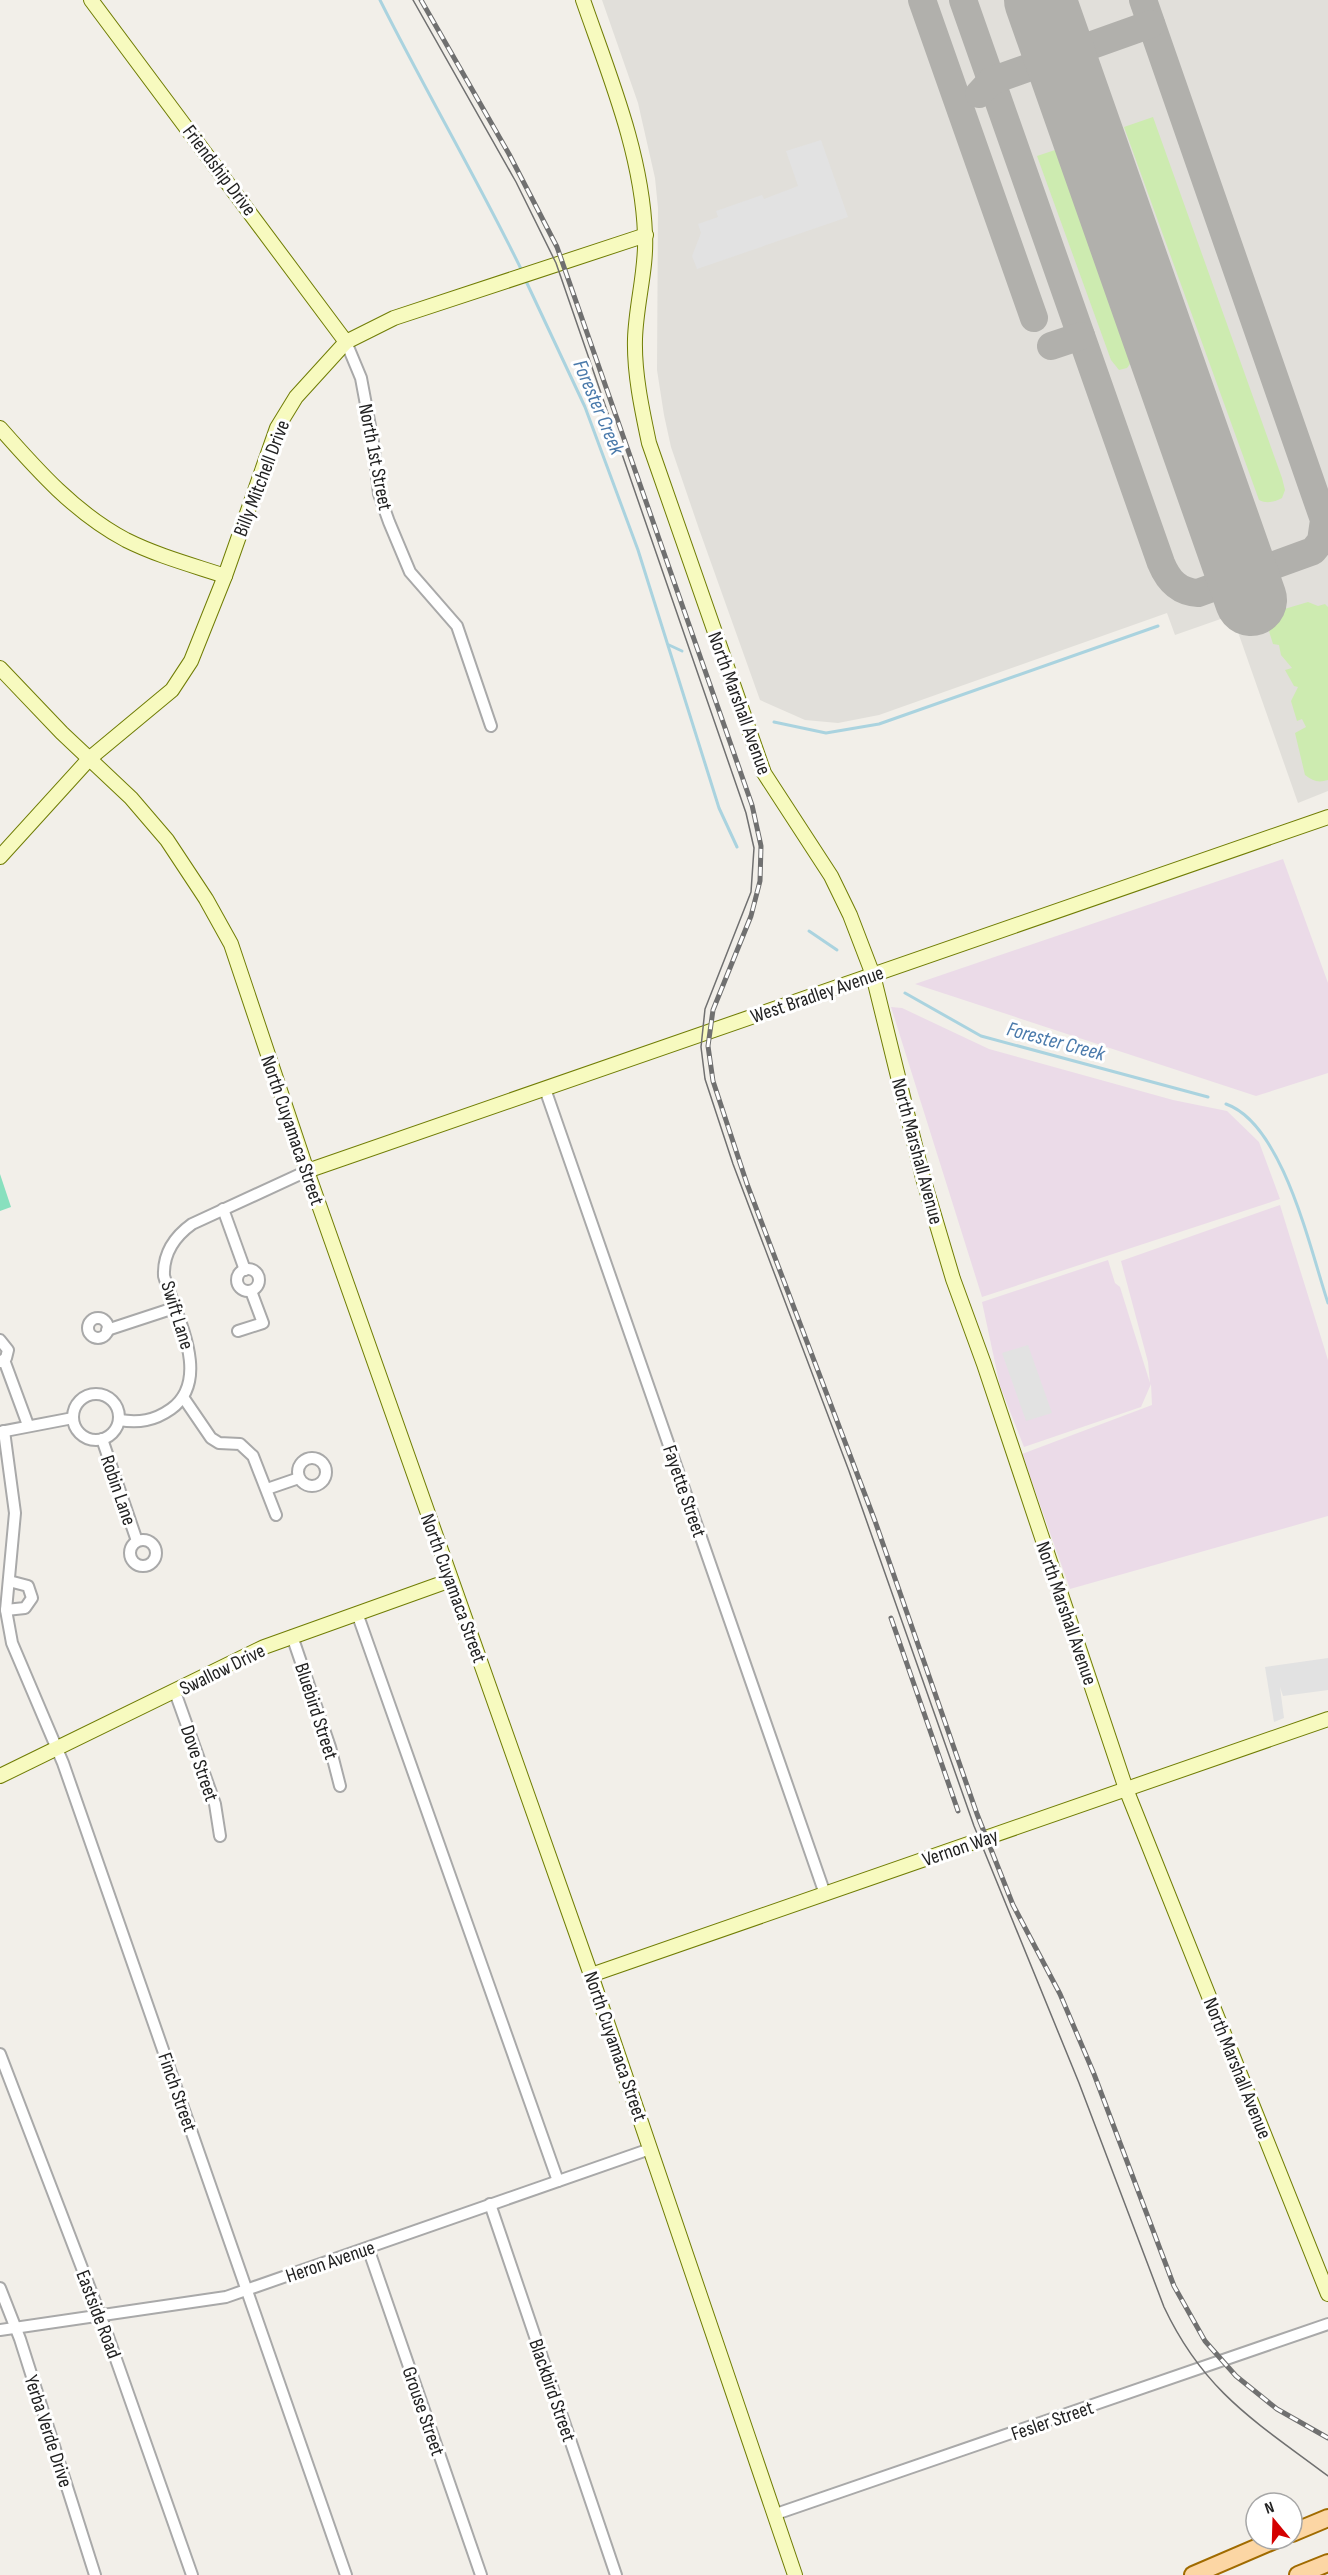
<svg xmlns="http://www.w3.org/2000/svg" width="1328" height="2575" font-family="'Sofia Sans Condensed',sans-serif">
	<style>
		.industrial { fill: #ebdbe8 }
		.airport { fill: #e1dfda }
		.grass { fill: #cdebb0 }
		.pitch { fill: #88e0be }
		.parking { fill: #e2e2e2 }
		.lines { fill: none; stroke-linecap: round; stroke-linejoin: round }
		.stream { stroke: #aad3df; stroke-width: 3 }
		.taxiway { stroke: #b1b0ac; stroke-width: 28 }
		.runway { stroke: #b1b0ac; stroke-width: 72 }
		.street-casing { stroke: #a9a9a9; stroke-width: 14 }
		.secondary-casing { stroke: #707d05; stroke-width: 16 }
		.primary-casing { stroke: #a06b00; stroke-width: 20 }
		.street { stroke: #fff; stroke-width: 10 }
		.secondary { stroke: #f7fabf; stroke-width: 14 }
		.primary { stroke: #fcd6a4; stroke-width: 16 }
		.tram { stroke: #707070; stroke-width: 1.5 }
		.rail-casing { stroke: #707070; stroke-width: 5 }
		.rail { stroke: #fff; stroke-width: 3; stroke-dasharray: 9; stroke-linecap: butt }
		.labels { text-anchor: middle; stroke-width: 6; stroke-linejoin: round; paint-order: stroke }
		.street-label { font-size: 20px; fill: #222; stroke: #fff }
		.water-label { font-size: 21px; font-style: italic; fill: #4a7aab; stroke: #fff }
	</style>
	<rect width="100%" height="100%" fill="#f2efe9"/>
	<g class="industrial">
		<polygon points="1283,859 1328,983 1328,1073 1256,1096 915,984"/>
		<polygon points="891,1007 902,1008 989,1049 1173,1100 1227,1111 1259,1142 1280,1199 982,1297"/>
		<polygon points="1280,1205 1328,1360 1328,1516 1070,1589 1022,1454 1152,1405 1151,1384 1141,1407 1024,1447 1000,1386 982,1302 1108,1260 1115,1283 1120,1287 1150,1383 1148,1362 1121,1261"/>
	</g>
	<polygon class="airport" points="602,0 1328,0 1328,791 1298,803 1232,615 1175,635 1167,613 879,715 838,723 805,720 760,700 699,529 671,447 664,415 657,370 658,208 655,178 638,103"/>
	<g class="grass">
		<path d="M1153,117L1282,478L1285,490L1282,498C1274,502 1267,504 1259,500L1124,127Z"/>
		<polygon points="1058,149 1129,354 1130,364 1127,368 1119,370 1111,360 1037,156"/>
		<path d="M1308,602L1318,606L1325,604L1328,607V780C1318,783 1313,781 1305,775L1295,733L1306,727L1302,719L1297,721L1291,701L1298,687L1294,686L1285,670L1292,668L1281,655L1279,645L1273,644L1264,615Z"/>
	</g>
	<polygon class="pitch" points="0,1174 11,1207 0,1211"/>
	<g class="parking">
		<polygon points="821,140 848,217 697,269 692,256 701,233 698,224 718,217 716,211 762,195 764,199 798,186 786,151"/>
		<polygon points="1028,1345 1052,1413 1026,1421 1002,1353"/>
		<polygon points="1328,1658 1328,1690 1283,1696 1280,1687 1284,1718 1274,1722 1265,1667"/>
	</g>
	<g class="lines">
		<g class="stream">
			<path d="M380,0C426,92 478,180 523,273"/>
			<polyline points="525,279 585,407 638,550 719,808 737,847"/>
			<polyline points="669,645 682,651"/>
			<polyline points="774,722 826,733 879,724 1158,626"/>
			<polyline points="809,931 837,950"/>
			<polyline points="905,993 981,1036 1208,1097"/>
			<path d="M1226,1104C1283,1124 1310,1249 1328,1303"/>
		</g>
		<g class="taxiway">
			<polyline points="922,0 1034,318"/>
			<path d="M963,0L1161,563C1168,580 1178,592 1198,593L1313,551L1321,541L1324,520L1143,0"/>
			<polyline points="979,94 991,81 1151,24"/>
			<polyline points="1051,346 1081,336"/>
		</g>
		<polyline class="runway" points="1040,0 1251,600"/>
		<defs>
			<g id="street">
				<polyline points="346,342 361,378 373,442 379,494 389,522 410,572 457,626 491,726"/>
				<polyline points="545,1089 825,1894"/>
				<polyline points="223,1209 245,1270"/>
				<circle cx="248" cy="1280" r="11"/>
				<circle cx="98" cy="1328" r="10"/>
				<polyline points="107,1330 174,1308"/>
				<polyline points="238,1331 263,1323 251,1291"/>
				<polyline points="0,1340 8,1350 6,1358 0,1362"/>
				<polyline points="4,1360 28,1425"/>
				<circle cx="96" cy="1417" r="23"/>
				<polyline points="183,1397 211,1438 219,1443 240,1444 253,1456 276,1515"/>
				<path d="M119,1420C139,1423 154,1421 171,1409C213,1379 175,1314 164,1276C163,1253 174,1237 192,1224L307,1171"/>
				<polyline points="4,1431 15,1513 6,1610 12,1643 63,1763 346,2575"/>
				<polyline points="0,1432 73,1418"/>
				<polyline points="102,1439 137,1541"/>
				<circle cx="312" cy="1472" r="14"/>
				<polyline points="267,1489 299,1478"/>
				<circle cx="143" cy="1553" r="13"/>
				<polyline points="6,1610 25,1608 32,1598 28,1586 9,1581"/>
				<polyline points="357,1613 558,2181"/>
				<polyline points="292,1636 330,1747 340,1786"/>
				<polyline points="175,1692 215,1804 220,1836"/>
				<polyline points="0,2054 105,2328 192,2575"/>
				<polyline points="490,2204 616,2575"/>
				<polyline points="368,2248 481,2575"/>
				<polyline points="0,2288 20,2339 95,2575"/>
				<polyline points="0,2330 226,2297 650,2149"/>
				<polyline points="776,2514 1328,2324"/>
			</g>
			<g id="secondary">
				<polyline points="91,0 346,342"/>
				<path d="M583,0C609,75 642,153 645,234C647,268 636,304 635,339C634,373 642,410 649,443L764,773L831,876L850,915L873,975L923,1178L953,1279L984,1364L1126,1789L1328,2294"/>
				<path d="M0,428C37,470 75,513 126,540C158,556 192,565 225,576"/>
				<polyline points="0,668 62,733 131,798 167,840 206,899 231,944 307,1171 591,1975 795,2575"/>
				<polyline points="0,857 89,759 172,690 191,661 225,576 277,428 296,397 346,342 394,318 646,235"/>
				<polyline points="307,1171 1328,817"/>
				<polyline points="0,1776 264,1647 451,1580"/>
				<polyline points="591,1975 1328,1719"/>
			</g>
			<g id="primary">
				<polyline points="1292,2533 1328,2518"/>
				<polyline points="1193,2575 1277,2539"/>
				<polyline points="1298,2575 1328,2563"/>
			</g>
		</defs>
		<use href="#street" class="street-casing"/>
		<use href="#secondary" class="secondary-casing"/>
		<use href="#primary" class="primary-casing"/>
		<use href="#street" class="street"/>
		<use href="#secondary" class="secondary"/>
		<use href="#primary" class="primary"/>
		<path class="tram" d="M413,0L516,182L556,263L746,813L754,848L751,892L705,1009L701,1047L705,1079L733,1164L849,1471L974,1826L1079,2083L1164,2307C1204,2392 1256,2422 1328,2476"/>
		<defs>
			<g id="rail">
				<polyline points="421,0 509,154 557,247 752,805 761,846 760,881 751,916 713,1010 708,1046 713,1081 747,1184 875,1521 977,1814 1013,1905 1060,1994 1094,2074 1174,2286 1205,2341 1236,2376 1277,2409 1328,2438"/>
				<polyline points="891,1618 958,1811"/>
			</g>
		</defs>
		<use href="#rail" class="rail-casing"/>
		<use href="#rail" class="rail"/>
	</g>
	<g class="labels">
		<g class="street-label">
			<text transform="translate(220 170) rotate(53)" y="7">Friendship Drive</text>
			<text transform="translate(376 457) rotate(79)" y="7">North 1st Street</text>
			<text transform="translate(261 478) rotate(-69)" y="7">Billy Mitchell Drive</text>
			<text transform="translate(740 703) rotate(70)" y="7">North Marshall Avenue</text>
			<text transform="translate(817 994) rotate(-19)" y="7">West Bradley Avenue</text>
			<text transform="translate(293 1130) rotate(71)" y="7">North Cuyamaca Street</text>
			<text transform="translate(918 1151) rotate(75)" y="7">North Marshall Avenue</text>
			<text transform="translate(178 1315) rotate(73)" y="7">Swift Lane</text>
			<text transform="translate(119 1490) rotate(71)" y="7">Robin Lane</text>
			<text transform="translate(685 1491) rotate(71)" y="7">Fayette Street</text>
			<text transform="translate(454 1588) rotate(70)" y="7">North Cuyamaca Street</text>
			<text transform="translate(1067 1613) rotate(71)" y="7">North Marshall Avenue</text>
			<text transform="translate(222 1669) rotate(-26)" y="7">Swallow Drive</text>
			<text transform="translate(317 1711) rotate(72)" y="7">Bluebird Street</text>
			<text transform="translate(200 1763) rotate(71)" y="7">Dove Street</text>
			<text transform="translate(960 1847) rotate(-19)" y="7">Vernon Way</text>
			<text transform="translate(616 2046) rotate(71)" y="7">North Cuyamaca Street</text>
			<text transform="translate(1238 2068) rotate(68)" y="7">North Marshall Avenue</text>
			<text transform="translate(178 2092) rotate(71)" y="7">Finch Street</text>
			<text transform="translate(330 2261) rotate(-19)" y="7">Heron Avenue</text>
			<text transform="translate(99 2314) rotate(69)" y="7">Eastside Road</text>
			<text transform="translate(553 2390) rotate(71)" y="7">Blackbird Street</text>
			<text transform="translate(424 2411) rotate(71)" y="7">Grouse Street</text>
			<text transform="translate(1052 2420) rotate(-19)" y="7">Fesler Street</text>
			<text transform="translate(49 2431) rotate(72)" y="7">Yerba Verde Drive</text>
		</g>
		<g class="water-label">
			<text transform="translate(599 407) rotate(67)" y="7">Forester Creek</text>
			<text transform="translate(1056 1041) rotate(15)" y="7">Forester Creek</text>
		</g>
	</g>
	<g transform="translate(1274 2521) rotate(341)"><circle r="28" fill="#ffffff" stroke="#a7a7a7" stroke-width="1.5"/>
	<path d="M0-4.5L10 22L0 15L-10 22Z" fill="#d40000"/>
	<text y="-9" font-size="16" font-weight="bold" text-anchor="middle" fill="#222222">N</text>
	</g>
</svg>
